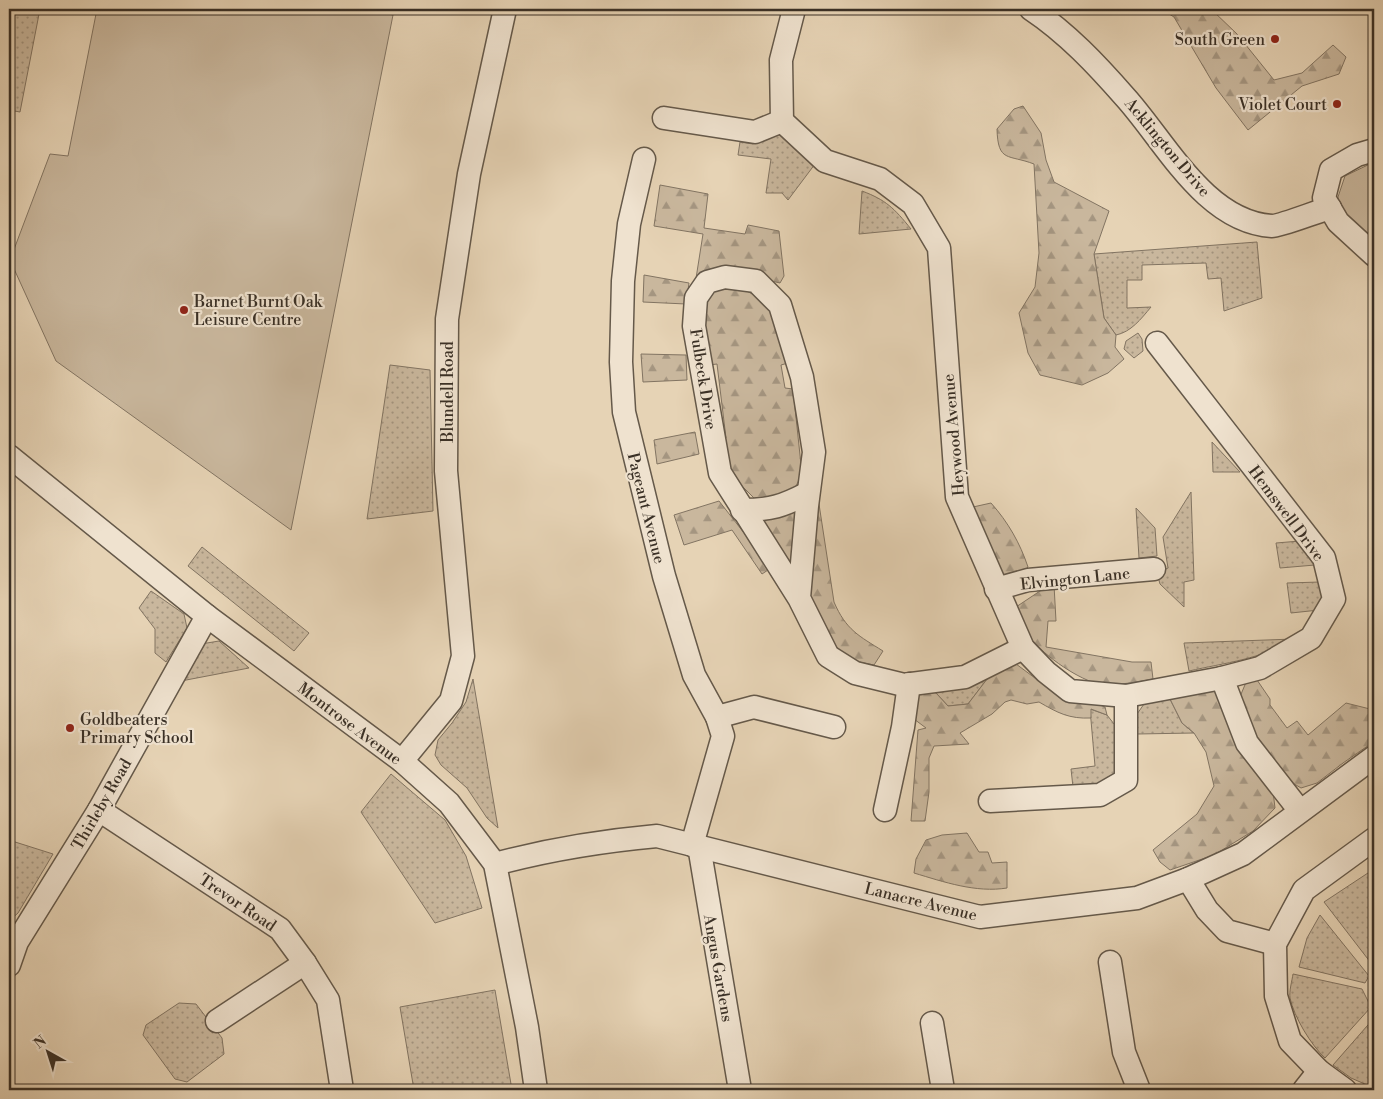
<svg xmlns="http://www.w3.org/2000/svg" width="1383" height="1099" font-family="'Libre Bodoni',serif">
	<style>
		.grass { fill: url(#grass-dots); stroke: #827462 }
		.forest { fill: url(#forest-firs); stroke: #827462 }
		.park { fill: #c9b79d; stroke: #827462 }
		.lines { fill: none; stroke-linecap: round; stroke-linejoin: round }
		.minor-casing { stroke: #65594a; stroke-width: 25 }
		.minor { stroke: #efe2cf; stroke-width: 22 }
		.poi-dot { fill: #8f2418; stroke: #efe2cf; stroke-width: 2 }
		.labels { text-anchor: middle; stroke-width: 4.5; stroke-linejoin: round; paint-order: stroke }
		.poi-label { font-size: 16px; fill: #3a3026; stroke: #efe2cf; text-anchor: end }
		.street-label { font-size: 16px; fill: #3a3026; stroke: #efe2cf }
	</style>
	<defs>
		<pattern id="grass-dots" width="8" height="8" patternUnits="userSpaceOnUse" patternTransform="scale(1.25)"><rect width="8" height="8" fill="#c9b79d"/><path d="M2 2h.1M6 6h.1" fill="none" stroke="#a49580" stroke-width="1.8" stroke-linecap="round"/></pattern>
		<pattern id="forest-firs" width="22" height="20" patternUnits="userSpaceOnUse" patternTransform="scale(1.25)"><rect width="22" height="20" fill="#c9b79d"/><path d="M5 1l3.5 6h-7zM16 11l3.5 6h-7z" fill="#a49580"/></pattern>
	</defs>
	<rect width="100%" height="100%" fill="#e6d3b5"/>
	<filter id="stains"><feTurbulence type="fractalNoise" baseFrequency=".004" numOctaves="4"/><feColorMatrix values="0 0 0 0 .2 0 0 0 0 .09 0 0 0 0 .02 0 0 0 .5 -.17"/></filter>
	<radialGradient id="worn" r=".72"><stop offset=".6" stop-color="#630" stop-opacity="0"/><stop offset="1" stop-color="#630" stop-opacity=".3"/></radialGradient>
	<g class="grass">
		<polygon points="9,9 40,9 20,112 9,110"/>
		<polygon points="781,130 815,164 788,200 782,193 766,193 771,159 738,155 740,142 753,144"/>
		<path d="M862,191C886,200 894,208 911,229L859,234Z"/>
		<path d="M1257,242L1262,298L1224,311L1221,278L1208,279L1206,263L1142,265V280H1127V308L1151,307C1141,319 1131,332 1116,335L1104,318L1094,254Z"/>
		<polygon points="1138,333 1142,339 1143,351 1134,358 1124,349 1126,341"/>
		<polygon points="390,365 430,370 433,511 367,519"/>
		<polygon points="1212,442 1240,472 1213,472"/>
		<polygon points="1191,492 1194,580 1184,582 1184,607 1160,584 1157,573 1168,568 1163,537"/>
		<polygon points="1136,508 1155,528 1157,556 1139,558"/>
		<polygon points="1300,541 1315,565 1280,568 1276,543"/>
		<polygon points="202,547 309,633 294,651 188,566"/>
		<polygon points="1320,582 1325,600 1319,610 1291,613 1287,583"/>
		<polygon points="151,591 184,614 187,628 166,662 155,653 155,629 139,608"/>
		<path d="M1294,639C1263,659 1224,663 1189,671L1184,643Z"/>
		<polygon points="219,641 249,668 181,681 201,644"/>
		<polygon points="994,670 968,704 948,706 936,693 963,687"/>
		<polygon points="473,679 498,828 487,818 467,788 441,765 435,755 438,740 452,723 466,702"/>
		<polygon points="1170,699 1182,723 1194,733 1137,734 1135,717 1144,704"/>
		<polygon points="1090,709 1107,715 1118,729 1119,767 1110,782 1073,787 1071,769 1095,766"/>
		<polygon points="391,774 445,820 466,856 482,908 435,923 361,812"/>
		<polygon points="12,841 53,854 18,913 9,921 9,850"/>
		<polygon points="1374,869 1374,967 1324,902"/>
		<polygon points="1320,915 1369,976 1365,983 1299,967 1307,938"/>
		<path d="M1293,974L1362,989L1371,1007L1325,1058C1311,1045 1294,1017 1290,998C1289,991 1292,981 1293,974Z"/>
		<polygon points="495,990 512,1090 414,1090 400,1007"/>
		<polygon points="179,1003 196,1004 222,1038 224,1054 187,1082 175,1079 143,1035 146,1025"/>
		<polygon points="1374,1018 1374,1088 1351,1078 1333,1065"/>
	</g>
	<g class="forest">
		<polygon points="1161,9 1211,9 1237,34 1274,80 1302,73 1333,45 1346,57 1339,74 1302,86 1248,130 1216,88 1174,17"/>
		<path d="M1023,106L1041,133L1046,160L1054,182L1109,211L1094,254L1104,318L1116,335L1115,347L1124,359L1108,373L1082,385L1040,375L1028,353L1019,313L1035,287L1039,253L1034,164C1008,154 998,163 997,129L1014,109Z"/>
		<polygon points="660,185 708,194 704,228 745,234 748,225 779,231 784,276 780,283 767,280 694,291 703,234 654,226"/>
		<polygon points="644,275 689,283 686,304 643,302"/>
		<polygon points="737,286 760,298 774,316 788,363 781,365 785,388 793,389 802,474 792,494 758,502 735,479 722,450 721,439 726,438 717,364 709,365 704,331 705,297 715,288"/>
		<polygon points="641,354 686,355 687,380 643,382"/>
		<polygon points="695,432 699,454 657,464 654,440"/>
		<path d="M817,491L834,602C846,630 859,636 883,651L874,665L849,660L833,643L808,596Z"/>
		<polygon points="719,501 759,552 768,570 762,574 732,530 684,545 674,515"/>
		<path d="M991,503C1008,522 1020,543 1028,567L1019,575L1006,579L997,572L973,507Z"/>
		<polygon points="795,507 796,580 755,517"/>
		<path d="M1054,585L1056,621H1048L1046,647L1132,662H1151L1153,679C1137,682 1107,688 1092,682C1068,673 1037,650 1023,629C1019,623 1018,614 1016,607L1046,587Z"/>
		<path d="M1012,661L1039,681L1105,707L1107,715L1091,709V718C1069,719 1058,713 1039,702L1027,704L1011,700L1005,702L992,714L960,733L969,744L934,746L929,758V792L925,821H911L918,730L926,728L914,719L913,699L922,687L936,693L948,706L968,704L994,670Z"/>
		<polygon points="1255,677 1270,699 1270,705 1287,728 1297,721 1308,735 1346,703 1374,710 1374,739 1369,745 1343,763 1317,783 1301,788 1286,779 1253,742 1239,699 1247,680"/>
		<polygon points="1219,688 1273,791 1275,808 1253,831 1214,855 1170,870 1160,862 1153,850 1197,814 1214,786 1206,752 1194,733 1182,723 1170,699"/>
		<path d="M967,833L979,852H988L992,863L1007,862V888C976,893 944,882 914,873L916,859L926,840L942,835Z"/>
	</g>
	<g class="park">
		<polygon points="97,9 365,9 393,15 291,530 56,361 10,260 50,154 68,156"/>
		<polygon points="1374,162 1374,252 1338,223 1338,197 1345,176"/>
	</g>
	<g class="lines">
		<defs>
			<g id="minor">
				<polyline points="794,9 781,60 782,121 825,161 880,179 913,204 939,248 957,497 1023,648 1046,672 1070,691 1126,696 1222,678 1247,743 1300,811"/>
				<path d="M1031,9C1067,33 1097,65 1125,97C1165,141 1205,222 1272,226C1281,226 1318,211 1330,208"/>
				<polyline points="664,118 755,132 782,121"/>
				<polyline points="1374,150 1357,155 1331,170 1324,198 1338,222 1374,255"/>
				<polyline points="644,159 629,224 623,281 621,362 624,412 664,576 694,675 717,717 723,736 692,845"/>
				<polyline points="1157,343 1324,558 1334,599 1311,638 1260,668 1222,678"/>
				<polyline points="9,456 207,616 402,761 449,803 495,864 527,1027 536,1090"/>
				<path d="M742,510C771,510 783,506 808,493"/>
				<polyline points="996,589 1028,580 1154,569"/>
				<polyline points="799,598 807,506 814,452 802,377 780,305 756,281 725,277 707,282 696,298 694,326 720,473 799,598 828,656 855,673 904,685 965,677 1023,648"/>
				<polyline points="717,717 754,707 834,727"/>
				<polyline points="402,761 451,701 463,656 446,471 447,319 469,174 505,9"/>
				<polyline points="990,801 1100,795 1126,780 1126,696"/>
				<polyline points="99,810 280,929 305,963 328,1000 342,1090"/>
				<polyline points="885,810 903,727 909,684"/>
				<polyline points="699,846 740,1090"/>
				<path d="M495,864C547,850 602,841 657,836L980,917L1137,898L1188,879L1243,854L1374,757"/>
				<polyline points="1188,879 1207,910 1227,931 1275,944"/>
				<polyline points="1110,962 1124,1052 1139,1090"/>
				<polyline points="9,965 17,942 99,810 207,616"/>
				<polyline points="217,1021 305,963"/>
				<polyline points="932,1023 943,1090"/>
				<polyline points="1304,1090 1319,1071"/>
				<polyline points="1345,1090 1319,1071 1290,1041 1276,996 1275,944 1304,890 1374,839"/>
			</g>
		</defs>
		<use href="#minor" class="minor-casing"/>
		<use href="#minor" class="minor"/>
	</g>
	<g class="poi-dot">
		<circle cx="1275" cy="39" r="5"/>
		<circle cx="1337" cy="104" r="5"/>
		<circle cx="184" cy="310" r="5"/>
		<circle cx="70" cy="728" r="5"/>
	</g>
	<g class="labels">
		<g class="poi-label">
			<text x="1265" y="45">South Green</text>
			<text x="1327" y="110">Violet Court</text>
			<text x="194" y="307" text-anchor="start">Barnet Burnt Oak<tspan x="194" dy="18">Leisure Centre</tspan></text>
			<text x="80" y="725" text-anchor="start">Goldbeaters<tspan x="80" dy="18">Primary School</tspan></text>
		</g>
		<g class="street-label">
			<text transform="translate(1168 147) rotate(50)" y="6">Acklington Drive</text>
			<text transform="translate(704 379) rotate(81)" y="6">Fulbeck Drive</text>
			<text transform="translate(447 392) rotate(-90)" y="6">Blundell Road</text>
			<text transform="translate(953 435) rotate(-95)" y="6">Heywood Avenue</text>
			<text transform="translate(647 508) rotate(76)" y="6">Pageant Avenue</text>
			<text transform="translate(1287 513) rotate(53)" y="6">Hemswell Drive</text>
			<text transform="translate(1075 578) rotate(-6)" y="6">Elvington Lane</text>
			<text transform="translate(350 723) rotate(37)" y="6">Montrose Avenue</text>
			<text transform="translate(101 804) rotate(-60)" y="6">Thirleby Road</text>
			<text transform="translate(921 901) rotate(14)" y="6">Lanacre Avenue</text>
			<text transform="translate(238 902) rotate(34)" y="6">Trevor Road</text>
			<text transform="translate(719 968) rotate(80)" y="6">Angus Gardens</text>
		</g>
	</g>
	<rect width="1383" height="1099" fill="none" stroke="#e6d3b5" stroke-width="30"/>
	<rect x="10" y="10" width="1363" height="1079" fill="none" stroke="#3a3026" stroke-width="2.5"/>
	<rect x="15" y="15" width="1353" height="1069" fill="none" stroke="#3a3026"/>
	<g transform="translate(48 1052) rotate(321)" stroke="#efe2cf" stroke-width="4" paint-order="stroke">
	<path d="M0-4L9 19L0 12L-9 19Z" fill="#3a3026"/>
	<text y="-8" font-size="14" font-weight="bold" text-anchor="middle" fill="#3a3026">N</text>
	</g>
	<rect width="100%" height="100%" filter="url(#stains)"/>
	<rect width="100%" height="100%" fill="url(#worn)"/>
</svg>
